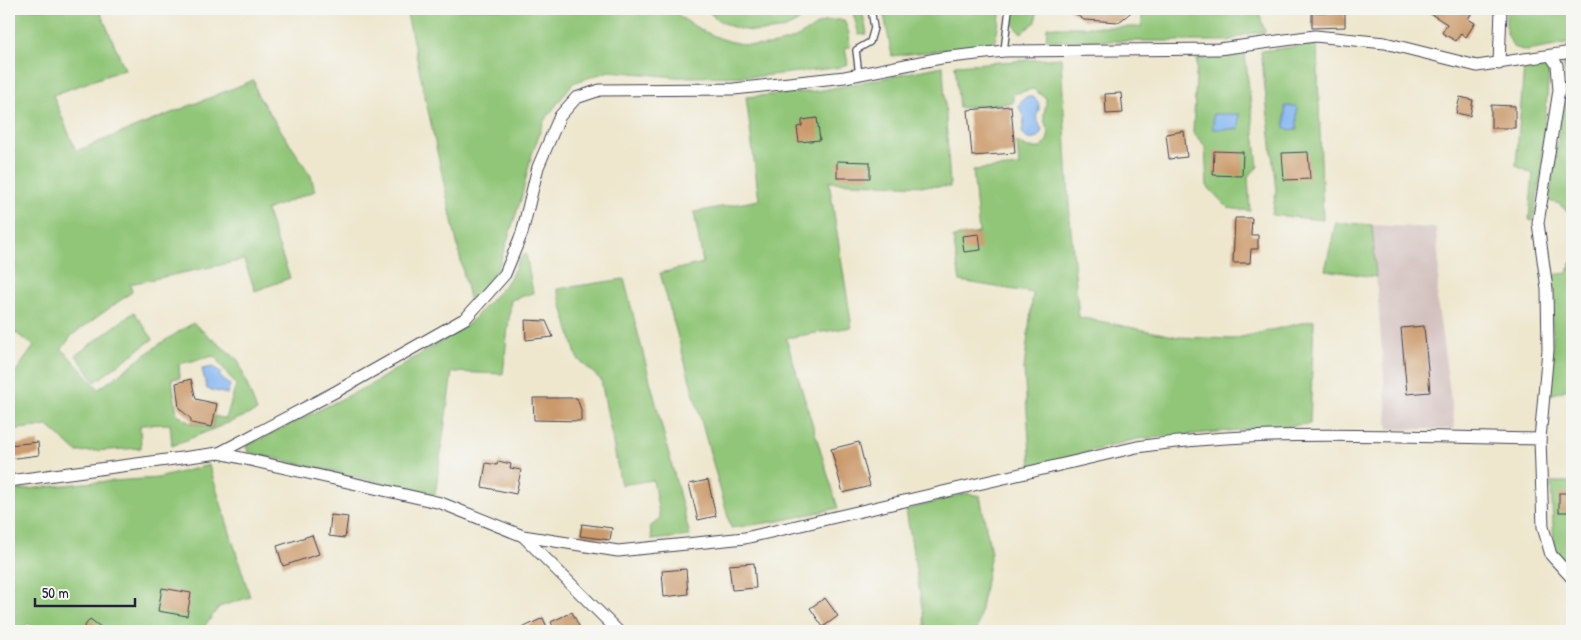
<svg xmlns="http://www.w3.org/2000/svg" width="1581" height="640" font-family="'Patrick Hand',sans-serif">
	<style>
		.industrial { fill: #d1bfbd }
		.green { fill: #91c678; stroke: #5a745a; fill-rule: evenodd }
		.water { fill: #85b7f2; stroke: #546c96 }
		.building { fill: #ca9a6b }
		.lines { fill: none; stroke-linecap: round; stroke-linejoin: round }
		.lane-casing { stroke: #414051; stroke-width: 8 }
		.street-casing { stroke: #414051; stroke-width: 13 }
		.lane { stroke: #fff; stroke-width: 5.5 }
		.street { stroke: #fff; stroke-width: 11 }
	</style>
	<rect width="100%" height="100%" fill="#f6f6f2"/>
	<filter id="ink" filterUnits="userSpaceOnUse"><feTurbulence type="fractalNoise" baseFrequency=".02" numOctaves="2"/><feDisplacementMap in="SourceGraphic" scale="10" xChannelSelector="R" yChannelSelector="G"/><feConvolveMatrix kernelMatrix="1 2 1 2 8 2 1 2 1" color-interpolation-filters="sRGB"/></filter>
	<filter id="wash" filterUnits="userSpaceOnUse"><feTurbulence type="fractalNoise" baseFrequency=".0096" numOctaves="4" result="noise"/><feDisplacementMap in="SourceGraphic" scale="20" xChannelSelector="R" yChannelSelector="G"/><feGaussianBlur stdDeviation="1.12" result="paint"/><feColorMatrix in="noise" values="0 0 0 0 0 0 0 0 0 0 0 0 0 0 0 0 0 1.4 0 .05"/><feComposite in="paint" operator="in"/></filter>
	<g filter="url(#wash)">
		<rect width="100%" height="100%" fill="#eee7ce"/>
		<polygon class="industrial" points="1372,225 1436,228 1439,265 1437,300 1455,429 1388,429"/>
		<g class="green">
			<path d="M9,9H99L125,69L53,95L76,151L254,80L257,94L311,176L315,191L266,210L290,278L255,291L244,260L130,284L132,292L72,335L62,349L99,389L161,343L193,323L238,360L257,411L172,446L170,424L140,425L141,448L77,452L48,426L9,430V381L34,346L9,328ZM214,356L236,385L226,419L215,416L212,428L190,423L177,414L172,379L180,378L179,364Z"/>
			<path d="M406,9H671C703,37 753,57 795,38C817,28 816,19 844,20L849,33L850,47L845,48L848,64L836,68L761,76L677,77L609,71L573,83L544,121L531,157L521,199L498,269L470,303Z"/>
			<path d="M707,9H808C796,40 726,38 707,9Z"/>
			<polygon points="848,9 862,9 867,34 859,35 853,13"/>
			<polygon points="883,9 1001,9 995,44 892,56"/>
			<polygon points="1013,9 1037,9 1036,22 1021,33 1012,23"/>
			<polygon points="1143,9 1258,9 1265,32 1247,34 1228,41 1046,41 1047,27 1141,27"/>
			<polygon points="1506,9 1572,9 1572,43 1527,51 1513,47 1506,31"/>
			<polygon points="1317,44 1323,220 1272,215 1276,191 1261,51"/>
			<polygon points="1245,54 1258,167 1248,176 1250,211 1228,208 1207,186 1205,146 1193,133 1197,59"/>
			<polygon points="1572,57 1572,215 1559,204 1549,201 1562,108 1568,89 1563,59"/>
			<path d="M1061,58L1070,219L1079,317L1179,337L1233,339L1314,320L1310,424L1137,439L1031,467L1024,369L1033,293L960,281L953,237L979,233L973,170L1019,166L1017,142L1028,148H1042C1054,131 1046,132 1044,118C1043,111 1047,106 1046,98L1033,89L1013,94V103L959,108L955,65Z"/>
			<polygon points="1546,63 1549,70 1541,175 1533,220 1529,219 1533,174 1516,166 1524,66"/>
			<polygon points="943,66 950,187 829,182 852,327 786,338 838,508 779,521 731,528 660,273 703,263 694,212 759,200 746,97 818,91"/>
			<polygon points="1336,222 1372,225 1376,277 1325,270"/>
			<polygon points="526,254 533,293 511,300 503,374 452,372 435,495 248,452 246,446 372,384 469,324 509,280 520,258"/>
			<polygon points="1572,261 1572,388 1550,395 1553,352 1551,275 1567,273"/>
			<polygon points="624,279 690,536 652,540 650,527 660,519 653,480 621,485 601,380 577,358 557,289"/>
			<polygon points="134,312 153,339 95,382 76,355"/>
			<polygon points="209,465 250,597 219,607 201,631 38,631 28,623 22,631 9,631 9,491 84,483 158,478"/>
			<polygon points="1551,482 1572,482 1572,572 1554,548"/>
			<polygon points="967,493 980,496 991,553 977,631 926,631 906,510"/>
		</g>
		<g class="water">
			<path d="M1026,97H1033C1041,102 1040,110 1036,117L1042,130C1038,141 1028,143 1022,133L1024,119L1019,107L1021,101Z"/>
			<polygon points="1285,106 1297,106 1297,130 1285,129"/>
			<rect x="1213" y="114" width="26" height="15"/>
			<polygon points="213,367 221,373 219,376 230,385 227,394 207,389 202,369"/>
		</g>
		<g id="blocks">
			<g class="building">
				<polygon points="1068,9 1135,9 1119,22 1084,20"/>
				<polygon points="1334,9 1345,9 1345,27 1312,28 1312,12 1334,12"/>
				<polygon points="1423,9 1474,9 1468,19 1475,23 1466,37 1461,33 1456,41 1442,33 1447,24"/>
				<polygon points="1121,93 1123,113 1106,114 1105,94"/>
				<polygon points="1460,97 1473,100 1470,116 1456,113"/>
				<polygon points="1491,105 1515,106 1515,128 1491,128"/>
				<polygon points="1011,106 1015,153 972,156 968,110"/>
				<polygon points="817,118 820,140 799,142 797,127 802,126 802,120"/>
				<polygon points="1184,131 1187,157 1169,159 1166,134"/>
				<polygon points="1214,151 1243,152 1242,176 1213,175"/>
				<polygon points="1308,152 1310,179 1284,180 1282,153"/>
				<polygon points="837,161 870,162 870,178 837,178"/>
				<polygon points="1235,218 1252,218 1251,235 1258,235 1258,249 1251,249 1250,263 1233,263"/>
				<polygon points="979,234 981,250 964,252 962,236"/>
				<polygon points="525,320 546,321 553,337 526,340"/>
				<polygon points="1424,326 1430,392 1407,394 1401,328"/>
				<polygon points="191,379 196,399 217,404 212,427 191,423 191,419 179,408 176,383"/>
				<polygon points="533,398 577,398 581,410 581,421 534,420"/>
				<polygon points="38,442 39,455 9,459 9,445"/>
				<polygon points="859,442 870,486 843,493 831,449"/>
				<polygon points="498,461 511,464 510,468 521,470 516,494 482,487 486,463 497,465"/>
				<polygon points="708,480 716,516 698,520 689,484"/>
				<rect x="1559" y="493" width="13" height="19"/>
				<polygon points="331,515 348,517 345,538 329,536"/>
				<polygon points="582,524 612,528 610,540 580,536"/>
				<polygon points="312,535 319,554 283,566 277,546"/>
				<polygon points="754,563 756,588 732,590 729,565"/>
				<polygon points="686,569 688,594 664,597 662,571"/>
				<polygon points="162,588 191,593 187,616 158,611"/>
				<polygon points="825,598 838,616 823,627 810,608"/>
				<polygon points="572,612 580,628 573,631 555,631 551,622"/>
				<polygon points="543,618 547,627 539,631 516,631"/>
				<polygon points="90,619 106,631 81,631"/>
			</g>
		</g>
	</g>
	<g filter="url(#ink)">
		<use href="#blocks" fill-opacity="0" stroke="#414051" stroke-width="1"/>
		<g class="lines">
			<defs>
				<g id="lane">
					<polyline points="1004,51 1009,9"/>
					<polyline points="859,75 856,50 870,42 874,28 871,9"/>
				</g>
				<g id="street">
					<polyline points="1499,64 1501,9"/>
					<polyline points="1540,439 1548,350 1547,289 1538,223 1559,90 1557,65 1551,56"/>
					<polyline points="219,453 337,391 466,318 505,274 522,233 538,167 560,116 576,98 600,90 734,89 845,77 941,58 1004,51 1219,49 1315,36 1385,43 1477,66 1572,52"/>
					<path d="M9,481L219,453L441,503L523,536L618,551L745,538L1137,447C1272,428 1405,437 1540,439L1543,527L1551,555L1572,578"/>
					<polyline points="523,536 618,631"/>
				</g>
			</defs>
			<use href="#lane" class="lane-casing"/>
			<use href="#street" class="street-casing"/>
			<use href="#lane" class="lane"/>
			<use href="#street" class="street"/>
		</g>
	</g>
	<rect width="1581" height="640" fill="none" stroke="#f6f6f2" stroke-width="30"/>
	<path d="M35 598v8h100v-8" fill="none" stroke="#22223b" stroke-width="2.5"/>
	<text x="42" y="598" font-size="15" fill="#22223b" stroke="#f6f6f2" stroke-width="4" paint-order="stroke">50 m</text>
</svg>
